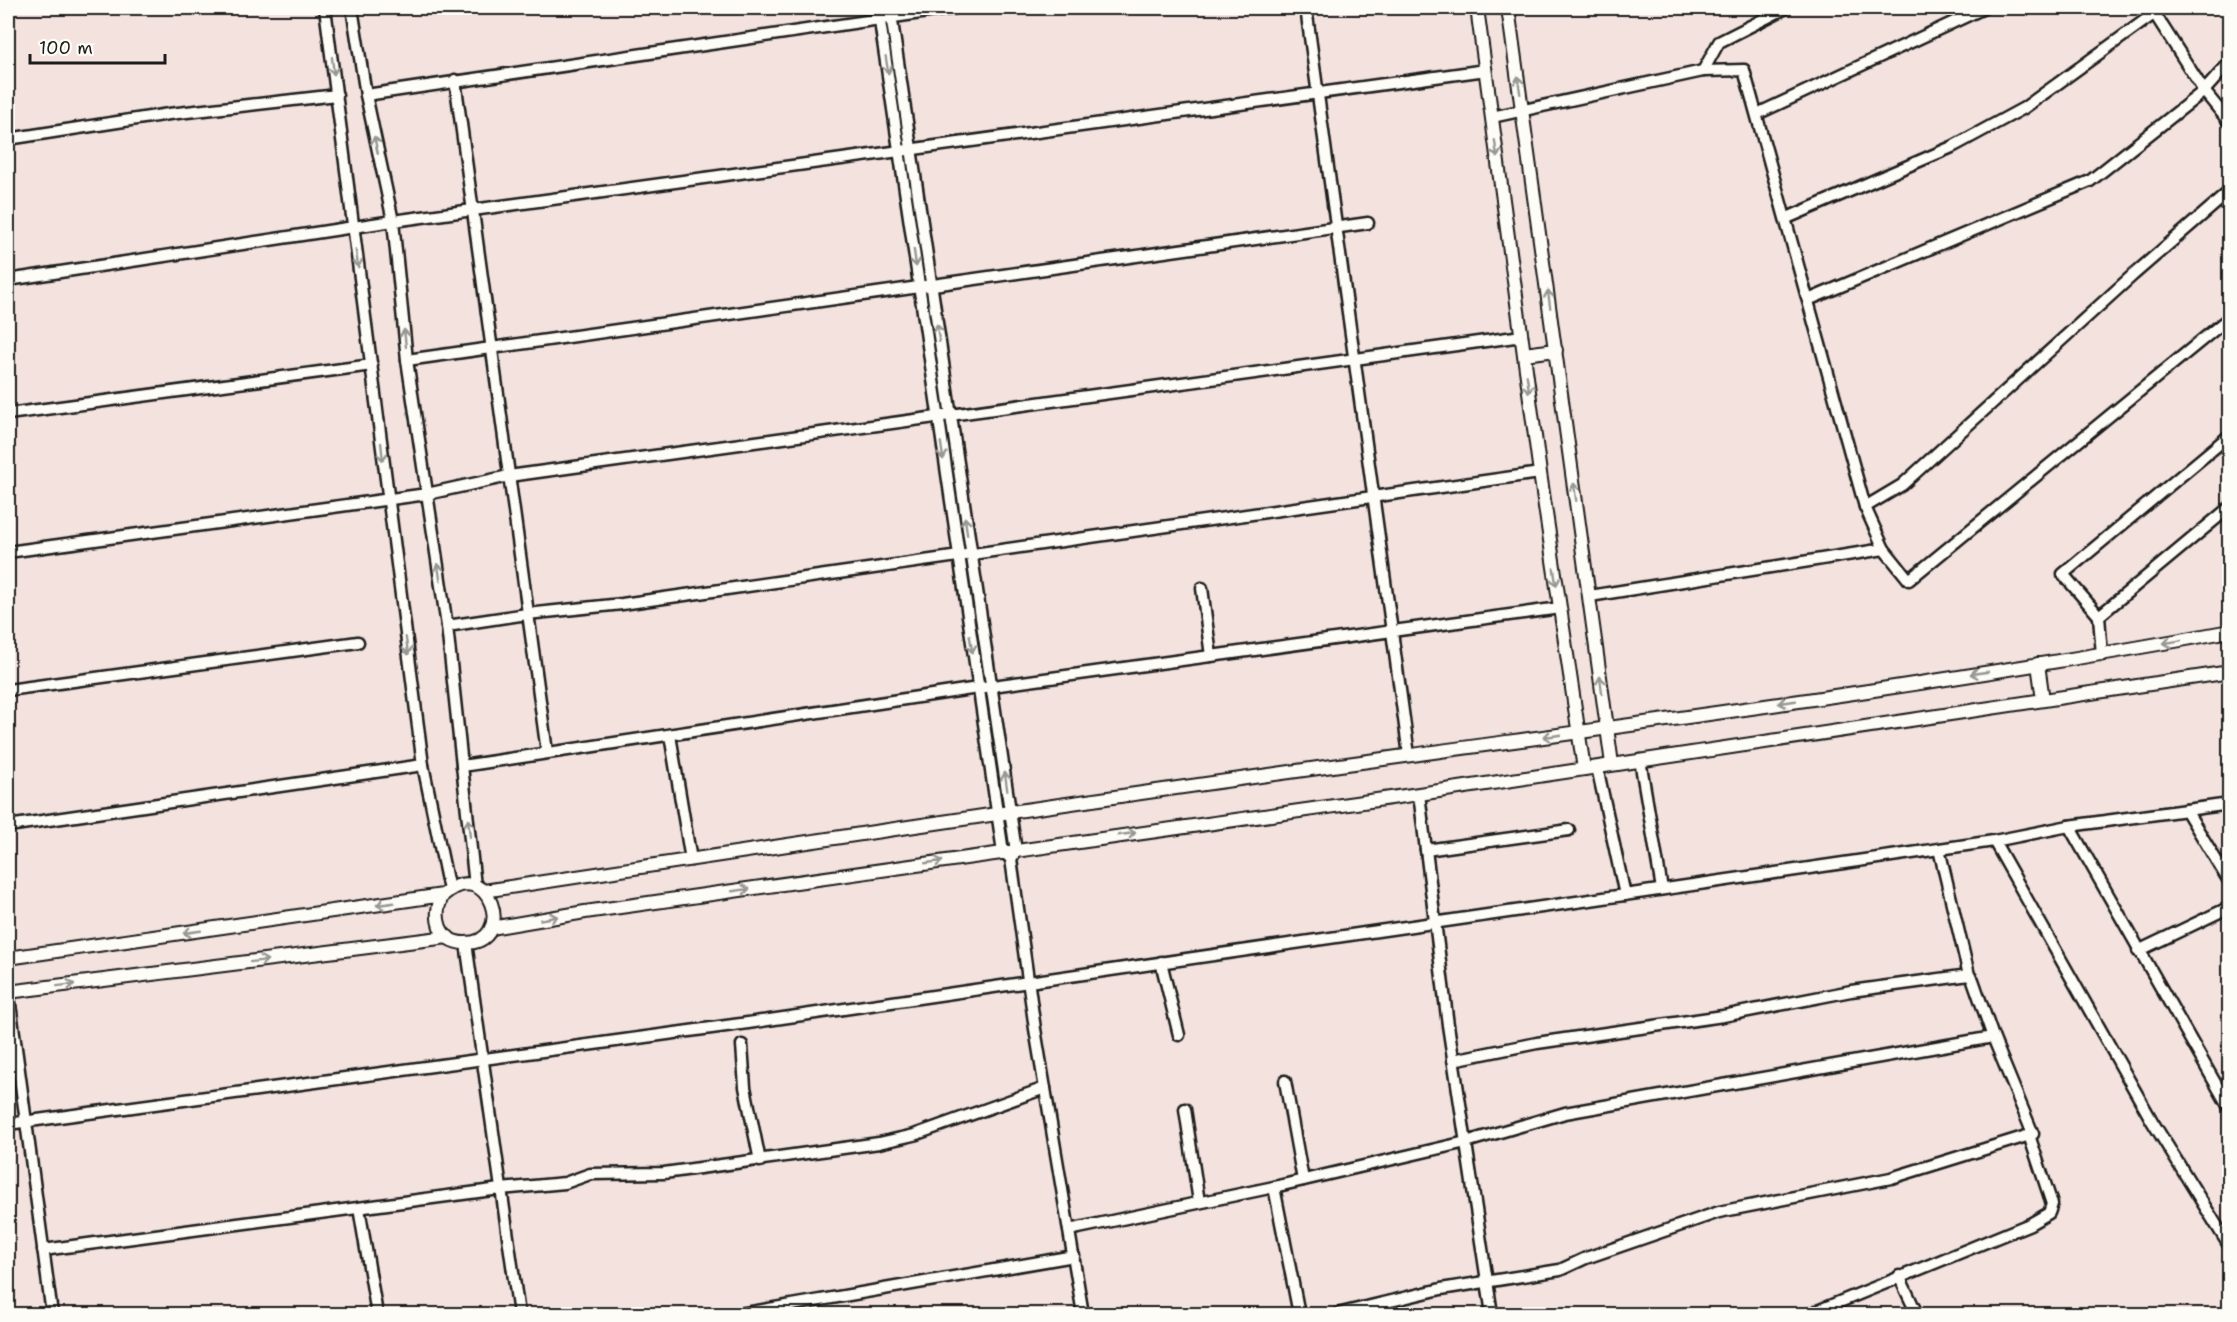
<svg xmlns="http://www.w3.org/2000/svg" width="2237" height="1322" font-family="'Shantell Sans',sans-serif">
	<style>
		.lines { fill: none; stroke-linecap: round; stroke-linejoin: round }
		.minor-casing { stroke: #1c1c1c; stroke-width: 15 }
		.major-casing { stroke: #1c1c1c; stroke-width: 16 }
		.minor { stroke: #fdfcf7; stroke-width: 10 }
		.major { stroke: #fdfcf7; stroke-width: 12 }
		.oneway { stroke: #989794 }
	</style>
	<rect width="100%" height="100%" fill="#f4e2de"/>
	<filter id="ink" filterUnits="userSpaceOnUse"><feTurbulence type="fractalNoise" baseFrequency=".0167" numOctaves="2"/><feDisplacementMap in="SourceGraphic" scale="12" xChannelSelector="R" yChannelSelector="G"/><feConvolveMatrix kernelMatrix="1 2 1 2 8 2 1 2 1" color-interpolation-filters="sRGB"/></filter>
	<g filter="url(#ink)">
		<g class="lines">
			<defs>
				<g id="minor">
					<polyline points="325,8 423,765 449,890"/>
					<polyline points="352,8 366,95 393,221 407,360 447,626 475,886"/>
					<polyline points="878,8 1003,852 1009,857"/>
					<polyline points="890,8 1016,851 1011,859 1035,1029 1083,1314"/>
					<polyline points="1306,8 1409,755"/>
					<polyline points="2151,8 2204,91 2230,123"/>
					<polyline points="1703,71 1719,42 1786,8"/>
					<polyline points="455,80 547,752"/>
					<polyline points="366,95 955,8"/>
					<polyline points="1757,114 1984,8"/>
					<polyline points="1492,117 1703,71 1744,70 1865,507 1884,549 1590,596"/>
					<polyline points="8,139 169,114 337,95"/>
					<polyline points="1787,218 1952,147 2024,108 2162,8"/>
					<polyline points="8,280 393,221 1486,70"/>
					<polyline points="1808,300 2090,181 2204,91 2230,62"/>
					<polyline points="407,360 1368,223"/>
					<polyline points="8,414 372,365"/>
					<polyline points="1865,507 1902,485 2133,275 2230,191"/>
					<polyline points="1884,549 1909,580 2230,317"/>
					<polyline points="8,552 427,494 509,476 1522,336"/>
					<polyline points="1202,588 1211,656"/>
					<polyline points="2099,616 2063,574 2230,435"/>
					<polyline points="447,626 527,614 622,604 1540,473"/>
					<polyline points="2102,655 2099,616 2230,507"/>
					<polyline points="8,690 358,642"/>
					<polyline points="670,735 691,860"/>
					<polyline points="1640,760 1662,889"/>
					<polyline points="462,766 978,688 1560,608"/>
					<polyline points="1597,767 1625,895"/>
					<polyline points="1419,794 1448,1025 1492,1314"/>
					<polyline points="2186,810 2230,883"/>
					<polyline points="8,826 423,765"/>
					<polyline points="2069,826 2230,1109"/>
					<polyline points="1994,841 2152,1121 2230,1247"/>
					<polyline points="1426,850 1569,830"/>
					<polyline points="466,943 519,1314"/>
					<polyline points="2138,951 2230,907"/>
					<polyline points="1161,962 1179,1035"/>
					<polyline points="8,989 52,1314"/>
					<polyline points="742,1045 745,1087 760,1161"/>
					<polyline points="1453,1060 1537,1043 1723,1016 1851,991 1969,975"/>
					<polyline points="1285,1081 1303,1180"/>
					<polyline points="1185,1109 1199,1202"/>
					<polyline points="8,1124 748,1023 1994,841 2069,826 2230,804"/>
					<polyline points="1274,1187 1299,1314"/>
					<polyline points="359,1208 377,1314"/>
					<polyline points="1069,1230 1274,1187 1466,1142 1565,1113 1993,1037"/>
					<polyline points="43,1250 500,1189 565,1183 590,1174 664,1173 879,1143 914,1135 1045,1088"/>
					<polyline points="1899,1276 1917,1314"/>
					<polyline points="740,1314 1074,1256"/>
					<polyline points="1337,1314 1441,1289 1560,1270 1586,1258 1719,1212 1891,1178 2033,1134 1993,1037 1973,980 1969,975 1939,849"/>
					<polyline points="1810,1314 2030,1224 2049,1213 2052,1204 2029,1135"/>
				</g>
				<g id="major">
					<polyline points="1477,8 1540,473 1584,769"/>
					<polyline points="1508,8 1612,764"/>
					<polyline points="1524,354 1556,350"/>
					<polyline points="2038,664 2043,700"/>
					<path d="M484,891C791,844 1098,798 1405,756C1680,718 1956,682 2230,631"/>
					<polyline points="491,928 585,912 1419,794 2230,672"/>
					<path d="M8,958L443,895C489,854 518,943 465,943C438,943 432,915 443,895"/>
					<polyline points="8,992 448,937"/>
				</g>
			</defs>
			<use href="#minor" class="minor-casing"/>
			<use href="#major" class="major-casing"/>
			<use href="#minor" class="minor"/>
			<use href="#major" class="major"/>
		</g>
		<defs><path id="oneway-shaft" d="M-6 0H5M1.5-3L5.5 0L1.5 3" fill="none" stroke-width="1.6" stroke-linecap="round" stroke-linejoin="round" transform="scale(1.5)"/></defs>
		<g class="oneway">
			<use href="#oneway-shaft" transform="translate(887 65) rotate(81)"/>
			<use href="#oneway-shaft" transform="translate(333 66) rotate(83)"/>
			<use href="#oneway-shaft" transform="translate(1519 85) rotate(-98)"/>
			<use href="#oneway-shaft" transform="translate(376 145) rotate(-102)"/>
			<use href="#oneway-shaft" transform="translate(1496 149) rotate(82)"/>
			<use href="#oneway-shaft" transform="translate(915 258) rotate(82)"/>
			<use href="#oneway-shaft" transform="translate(357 259) rotate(82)"/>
			<use href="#oneway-shaft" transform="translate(1549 299) rotate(-98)"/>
			<use href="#oneway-shaft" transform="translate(938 333) rotate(-98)"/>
			<use href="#oneway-shaft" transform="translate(405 338) rotate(-96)"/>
			<use href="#oneway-shaft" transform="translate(1528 384) rotate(82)"/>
			<use href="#oneway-shaft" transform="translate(942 451) rotate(82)"/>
			<use href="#oneway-shaft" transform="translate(382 452) rotate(84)"/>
			<use href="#oneway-shaft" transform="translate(1575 492) rotate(-98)"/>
			<use href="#oneway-shaft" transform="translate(966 526) rotate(-98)"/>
			<use href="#oneway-shaft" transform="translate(439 572) rotate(-99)"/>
			<use href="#oneway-shaft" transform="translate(1555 577) rotate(82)"/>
			<use href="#oneway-shaft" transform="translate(2172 642) rotate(170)"/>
			<use href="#oneway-shaft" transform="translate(971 644) rotate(81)"/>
			<use href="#oneway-shaft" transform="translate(407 646) rotate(82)"/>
			<use href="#oneway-shaft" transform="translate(1979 673) rotate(172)"/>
			<use href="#oneway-shaft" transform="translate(1601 685) rotate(-97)"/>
			<use href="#oneway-shaft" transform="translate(1787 702) rotate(172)"/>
			<use href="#oneway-shaft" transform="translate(1552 736) rotate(172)"/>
			<use href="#oneway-shaft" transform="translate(1006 781) rotate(-98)"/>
			<use href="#oneway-shaft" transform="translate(469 828) rotate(-96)"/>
			<use href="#oneway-shaft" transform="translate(1127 834) rotate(-8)"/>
			<use href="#oneway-shaft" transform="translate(934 862) rotate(-8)"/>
			<use href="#oneway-shaft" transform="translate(741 890) rotate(-8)"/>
			<use href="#oneway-shaft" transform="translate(385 904) rotate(172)"/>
			<use href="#oneway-shaft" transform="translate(549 918) rotate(-10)"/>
			<use href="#oneway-shaft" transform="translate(192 932) rotate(172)"/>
			<use href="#oneway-shaft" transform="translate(259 961) rotate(-7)"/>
			<use href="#oneway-shaft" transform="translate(66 985) rotate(-7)"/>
		</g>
	</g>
	<rect width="2237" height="1322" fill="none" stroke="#fdfcf7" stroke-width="30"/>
	<rect x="15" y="15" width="2207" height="1292" fill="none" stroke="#1c1c1c" stroke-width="2" filter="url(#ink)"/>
	<path d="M30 54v9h135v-9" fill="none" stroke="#1c1c1c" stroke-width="3"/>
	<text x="39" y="54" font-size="18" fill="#1c1c1c" stroke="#fdfcf7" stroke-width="4.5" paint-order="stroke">100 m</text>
</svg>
